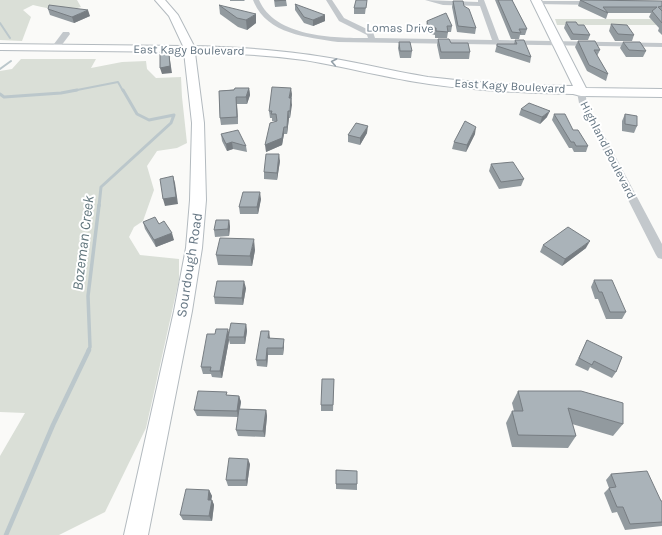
<svg xmlns="http://www.w3.org/2000/svg" width="662" height="535" font-family="Karla,sans-serif">
	<style>
		.green { fill: #dadfd7 }
		.lines { fill: none; stroke-linecap: round; stroke-linejoin: round }
		.stream-far3 { stroke: #bbc7cb; stroke-width: 2 }
		.stream-far2 { stroke: #bbc7cb; stroke-width: 3 }
		.stream-far1 { stroke: #bbc7cb; stroke-width: 3.5 }
		.stream { stroke: #bbc7cb; stroke-width: 4.5 }
		.secondary-casing { stroke: #b3babf; stroke-width: 2 }
		.street { fill: #c3c8cc; fill-rule: evenodd }
		.secondary { fill: #fff; fill-rule: evenodd }
		.wall { fill: #929a9f }
		.shaded-wall { fill: #777d82 }
		.building { fill: #aab3b9; stroke: #777d82 }
		.oneway { stroke: #939fa8 }
		.labels { text-anchor: middle; stroke-width: 4; stroke-linejoin: round; paint-order: stroke }
		.far-street-label { font-size: 12px; fill: #657683; stroke: #fff }
		.street-label { font-size: 14px; fill: #657683; stroke: #fff }
		.water-label { font-size: 15px; font-style: italic; fill: #60757c; stroke: #fff }
	</style>
	<rect width="100%" height="100%" fill="#fafaf8"/>
	<g class="green">
		<path d="M0,0H77L81,7C65,12 49,9 33,5L23,10L31,17L22,41L0,40Z"/>
		<polygon points="555,19 662,19 662,25 557,25"/>
		<polygon points="21,59 96,59 91,68 122,62 146,61 147,69 156,78 181,77 182,97 187,143 177,148 157,151 147,166 154,190 143,221 134,227 129,237 140,255 179,259 179,280 146,428 105,512 59,535 0,535 0,456 25,413 0,412 0,71 12,69"/>
	</g>
	<g class="lines">
		<g class="stream-far3">
			<polyline points="0,23 10,38"/>
			<polyline points="0,69 11,61"/>
			<polyline points="72,91 118,82 123,91"/>
		</g>
		<g class="stream-far2">
			<polyline points="0,94 4,97 61,93 77,90"/>
			<polyline points="99,206 101,187 171,123 174,115 149,120 137,114 123,90"/>
		</g>
		<polyline class="stream-far1" points="88,351 90,347 88,296 99,205"/>
		<polyline class="stream" points="6,535 53,425 89,350"/>
		<defs>
			<path id="secondary" d="M155,0H165L178,15L194,46C230,47 267,49 303,54C345,59 386,70 428,77C476,83 524,86 573,86L531,0H541L586,88L662,89V97L581,96L573,94C525,93 477,91 429,84C387,78 346,67 304,60C268,55 231,53 195,53L204,123L206,200L202,248L192,311L148,535H124L174,311L186,248L190,200L192,123L184,52L0,50V44L183,46L169,16Z"/>
		</defs>
		<use href="#secondary" class="secondary-casing"/>
		<g class="street">
			<path d="M253,0H259C275,37 333,38 368,38L367,35L339,21L326,0H332L344,18L373,32L375,38L492,40L480,6L443,5L425,0L478,2V0H484L499,40L662,43V47L338,42C306,37 266,34 253,0Z"/>
			<polygon points="535,1 594,1 597,3 594,5 537,4 534,2"/>
			<polygon points="63,32 69,32 70,34 58,50 52,50 51,48"/>
			<polygon points="581,89 585,92 587,103 662,244 662,259 658,258 656,255 579,103 577,92"/>
		</g>
		<use href="#secondary" class="secondary"/>
	</g>
	<g class="wall">
		<polygon points="230,0 245,0 244,1 230,1"/>
		<polygon points="274,0 286,0 287,6 275,7"/>
		<polygon points="495,0 513,0 513,2 527,29 525,35 520,35 519,39 511,39"/>
		<polygon points="580,0 662,1 662,35 658,31 659,28 649,17 651,13 608,13 606,19 578,6"/>
		<polygon points="453,1 464,6 476,28 475,34 457,32 452,7"/>
		<polygon points="295,4 325,21 313,26 304,23 295,10"/>
		<polygon points="219,5 256,23 247,30 238,27 220,14"/>
		<polygon points="366,6 365,14 354,14 354,8"/>
		<polygon points="48,9 90,16 74,23 50,15"/>
		<polygon points="427,21 452,26 451,32 448,32 447,38 435,38 435,35 427,33 426,27"/>
		<polygon points="566,22 578,25 590,35 588,40 571,40 564,28"/>
		<polygon points="611,24 634,35 632,41 615,41 609,31"/>
		<polygon points="438,39 451,43 470,52 469,59 440,59 437,45"/>
		<polygon points="515,40 531,57 530,63 495,52 497,44 514,44"/>
		<polygon points="578,41 600,50 597,56 608,74 606,81 587,71 575,47"/>
		<polygon points="399,42 412,51 411,58 400,58 398,48"/>
		<polygon points="623,42 646,51 643,57 626,57 620,48"/>
		<polygon points="249,88 250,95 247,104 237,104 238,124 221,125 220,118 219,91"/>
		<polygon points="292,94 290,118 289,118 287,134 284,134 282,145 266,152 276,121 272,121 272,118 270,118 269,111"/>
		<polygon points="521,109 547,117 540,124 519,115"/>
		<polygon points="554,114 573,130 588,146 586,152 574,152 572,148 569,148 552,120"/>
		<polygon points="625,114 637,126 634,133 622,131 622,121"/>
		<polygon points="367,133 360,145 348,142 348,135"/>
		<polygon points="221,134 246,146 247,152 233,149 227,151 222,141"/>
		<polygon points="475,134 466,152 452,149 454,142"/>
		<polygon points="280,161 277,180 264,179 264,172"/>
		<polygon points="491,164 524,179 521,186 499,189 489,171"/>
		<polygon points="261,199 258,214 240,214 239,207"/>
		<polygon points="229,220 230,227 229,236 215,237 214,230"/>
		<polygon points="143,222 159,224 174,240 156,247 145,229"/>
		<polygon points="543,245 586,248 562,266 540,252"/>
		<polygon points="255,250 252,266 218,265 216,255"/>
		<polygon points="594,280 626,312 622,319 606,319 598,299 595,299 591,287"/>
		<polygon points="246,288 243,305 215,304 214,297"/>
		<polygon points="246,324 247,331 245,344 230,344 229,340 222,378 212,377 211,374 203,374 201,367 215,334 229,333"/>
		<polygon points="270,338 284,346 283,355 268,355 267,367 257,366 256,360"/>
		<polygon points="587,340 616,372 612,378 590,367 588,371 575,365"/>
		<polygon points="334,379 333,411 321,411 321,405"/>
		<polygon points="518,391 623,424 613,436 572,424 576,436 568,448 512,447 506,423 512,411 514,411 512,403"/>
		<polygon points="228,395 239,396 241,402 240,409 266,410 267,416 265,437 238,436 236,430 238,417 197,416 194,410"/>
		<polygon points="250,464 247,486 228,486 226,480"/>
		<polygon points="336,470 357,484 357,490 336,489"/>
		<polygon points="611,474 661,501 662,501 662,526 625,530 617,512 612,513 604,493 609,488 606,480"/>
		<polygon points="209,490 212,496 211,500 212,500 214,505 212,521 183,520 180,515"/>
	</g>
	<g class="shaded-wall">
		<polygon points="88,10 90,16 74,23 72,17"/>
		<polygon points="256,14 256,23 247,30 246,20"/>
		<polygon points="325,15 325,21 313,26 313,20"/>
		<polygon points="169,54 172,73 162,74 160,68"/>
		<polygon points="249,88 250,95 247,104 246,97"/>
		<polygon points="291,88 292,94 290,105 289,98"/>
		<polygon points="236,97 237,104 238,124 237,117"/>
		<polygon points="291,98 292,105 290,118 290,111"/>
		<polygon points="288,111 289,118 287,134 287,127"/>
		<polygon points="550,111 547,117 540,124 542,117"/>
		<polygon points="368,126 367,133 360,145 360,138"/>
		<polygon points="284,127 284,134 282,145 266,152 265,145"/>
		<polygon points="476,127 475,134 466,152 467,145"/>
		<polygon points="232,142 233,149 227,151 226,144"/>
		<polygon points="279,154 280,161 277,180 277,173"/>
		<polygon points="173,176 175,183 178,204 165,206 163,199"/>
		<polygon points="260,192 261,199 258,214 257,207"/>
		<polygon points="229,220 230,227 229,236 228,229"/>
		<polygon points="172,233 174,240 156,247 154,240"/>
		<polygon points="254,239 255,250 252,266 250,256"/>
		<polygon points="590,241 586,248 562,266 565,259"/>
		<polygon points="244,281 246,288 243,305 242,298"/>
		<polygon points="246,324 247,331 245,344 244,337"/>
		<polygon points="228,329 230,336 228,337 229,340 222,378 220,371"/>
		<polygon points="269,331 270,338 269,345 268,338"/>
		<polygon points="284,339 284,346 283,355 283,348"/>
		<polygon points="267,348 268,355 267,367 266,360"/>
		<polygon points="239,396 241,402 238,417 237,411"/>
		<polygon points="266,410 267,416 265,437 263,431"/>
		<polygon points="248,459 250,464 247,486 246,480"/>
		<polygon points="209,490 212,496 210,505 208,500"/>
		<polygon points="212,500 214,505 212,521 209,516"/>
	</g>
	<g class="building">
		<polygon points="275,0 286,0 275,1"/>
		<polygon points="356,0 367,0 366,8 354,8"/>
		<polygon points="498,0 512,0 527,29 519,29 521,33 512,32"/>
		<polygon points="580,0 662,1 662,6 658,7 662,11 662,23 652,11 657,7 603,7 608,13"/>
		<polygon points="453,1 463,1 464,6 469,9 476,28 458,26"/>
		<polygon points="295,4 325,15 313,20 304,17"/>
		<polygon points="49,5 88,10 72,17 48,9"/>
		<polygon points="219,5 256,14 246,20 237,18"/>
		<polygon points="446,13 452,26 447,26 448,32 436,31 436,28 428,27 427,21"/>
		<polygon points="566,22 576,22 578,25 584,25 590,35 573,34"/>
		<polygon points="611,24 627,25 634,35 618,34"/>
		<polygon points="438,39 449,39 451,43 468,43 470,52 441,52"/>
		<polygon points="515,40 524,40 531,57 497,46 497,44 517,44"/>
		<polygon points="578,41 595,41 600,50 594,50 608,74 589,65"/>
		<polygon points="399,42 410,42 412,51 400,51"/>
		<polygon points="623,42 640,42 646,51 629,50"/>
		<polygon points="160,54 169,54 170,66 160,68"/>
		<polygon points="272,87 291,88 289,98 291,98 290,111 288,111 287,127 284,127 282,138 265,145 270,123 277,121 276,114 271,114 272,111 269,111"/>
		<polygon points="235,88 249,88 246,97 236,97 237,117 220,118 219,91 234,90"/>
		<polygon points="529,103 550,111 542,117 521,109"/>
		<polygon points="554,114 565,114 573,130 578,130 588,146 576,146 574,142 571,142"/>
		<polygon points="625,114 637,116 637,126 625,124"/>
		<polygon points="465,121 476,127 467,145 454,142"/>
		<polygon points="356,123 368,126 360,138 348,135"/>
		<polygon points="238,130 246,146 232,142 226,144 221,134"/>
		<polygon points="266,154 279,154 277,173 264,172"/>
		<polygon points="513,162 524,179 501,182 491,164"/>
		<polygon points="173,176 176,197 163,199 160,179"/>
		<polygon points="243,192 260,192 257,207 239,207"/>
		<polygon points="155,217 159,224 164,221 172,233 154,240 143,222"/>
		<polygon points="216,220 229,220 228,229 214,230"/>
		<polygon points="568,227 590,241 565,259 543,245"/>
		<polygon points="220,238 254,239 250,256 216,255"/>
		<polygon points="594,280 612,280 626,312 610,312 602,292 599,292"/>
		<polygon points="217,281 244,281 242,298 214,297"/>
		<polygon points="231,323 246,324 244,337 228,337"/>
		<polygon points="216,329 228,329 220,371 210,371 211,367 201,367 207,334 215,334"/>
		<polygon points="261,331 269,331 268,338 284,339 283,348 267,348 266,360 256,360"/>
		<polygon points="587,340 622,357 616,372 594,361 592,365 579,358"/>
		<polygon points="322,379 334,379 333,405 321,405"/>
		<polygon points="198,391 227,392 226,395 239,396 237,411 194,410"/>
		<polygon points="518,391 581,391 623,403 623,424 568,408 576,436 518,435 512,411 523,411"/>
		<polygon points="239,409 266,410 263,431 236,430"/>
		<polygon points="229,458 248,459 246,480 226,480"/>
		<polygon points="336,470 357,471 357,484 336,484"/>
		<polygon points="647,471 661,501 662,501 662,522 630,524 623,507 617,507 609,488 616,487 611,474"/>
		<polygon points="186,489 209,490 208,500 212,500 209,516 180,515"/>
	</g>
	<defs><path id="oneway-chevron" d="M-2-3.5L2.5 0L-2 3.5" fill="none" stroke-width="1.6" stroke-linecap="round" stroke-linejoin="round"/></defs>
	<use class="oneway" href="#oneway-chevron" transform="translate(334 62) rotate(-169)"/>
	<g class="labels">
		<g class="far-street-label">
			<text transform="translate(400 28) rotate(1)" y="4">Lomas Drive</text>
			<text transform="translate(189 50) rotate(1)" y="4">East Kagy Boulevard</text>
			<text transform="translate(510 86) rotate(3)" y="4">East Kagy Boulevard</text>
			<text transform="translate(608 150) rotate(63)" y="4">Highland Boulevard</text>
		</g>
		<g class="street-label">
			<text transform="translate(189 265) rotate(-81)" y="5">Sourdough Road</text>
		</g>
		<g class="water-label">
			<text transform="translate(83 243) rotate(-83)" y="5">Bozeman Creek</text>
		</g>
	</g>
</svg>
